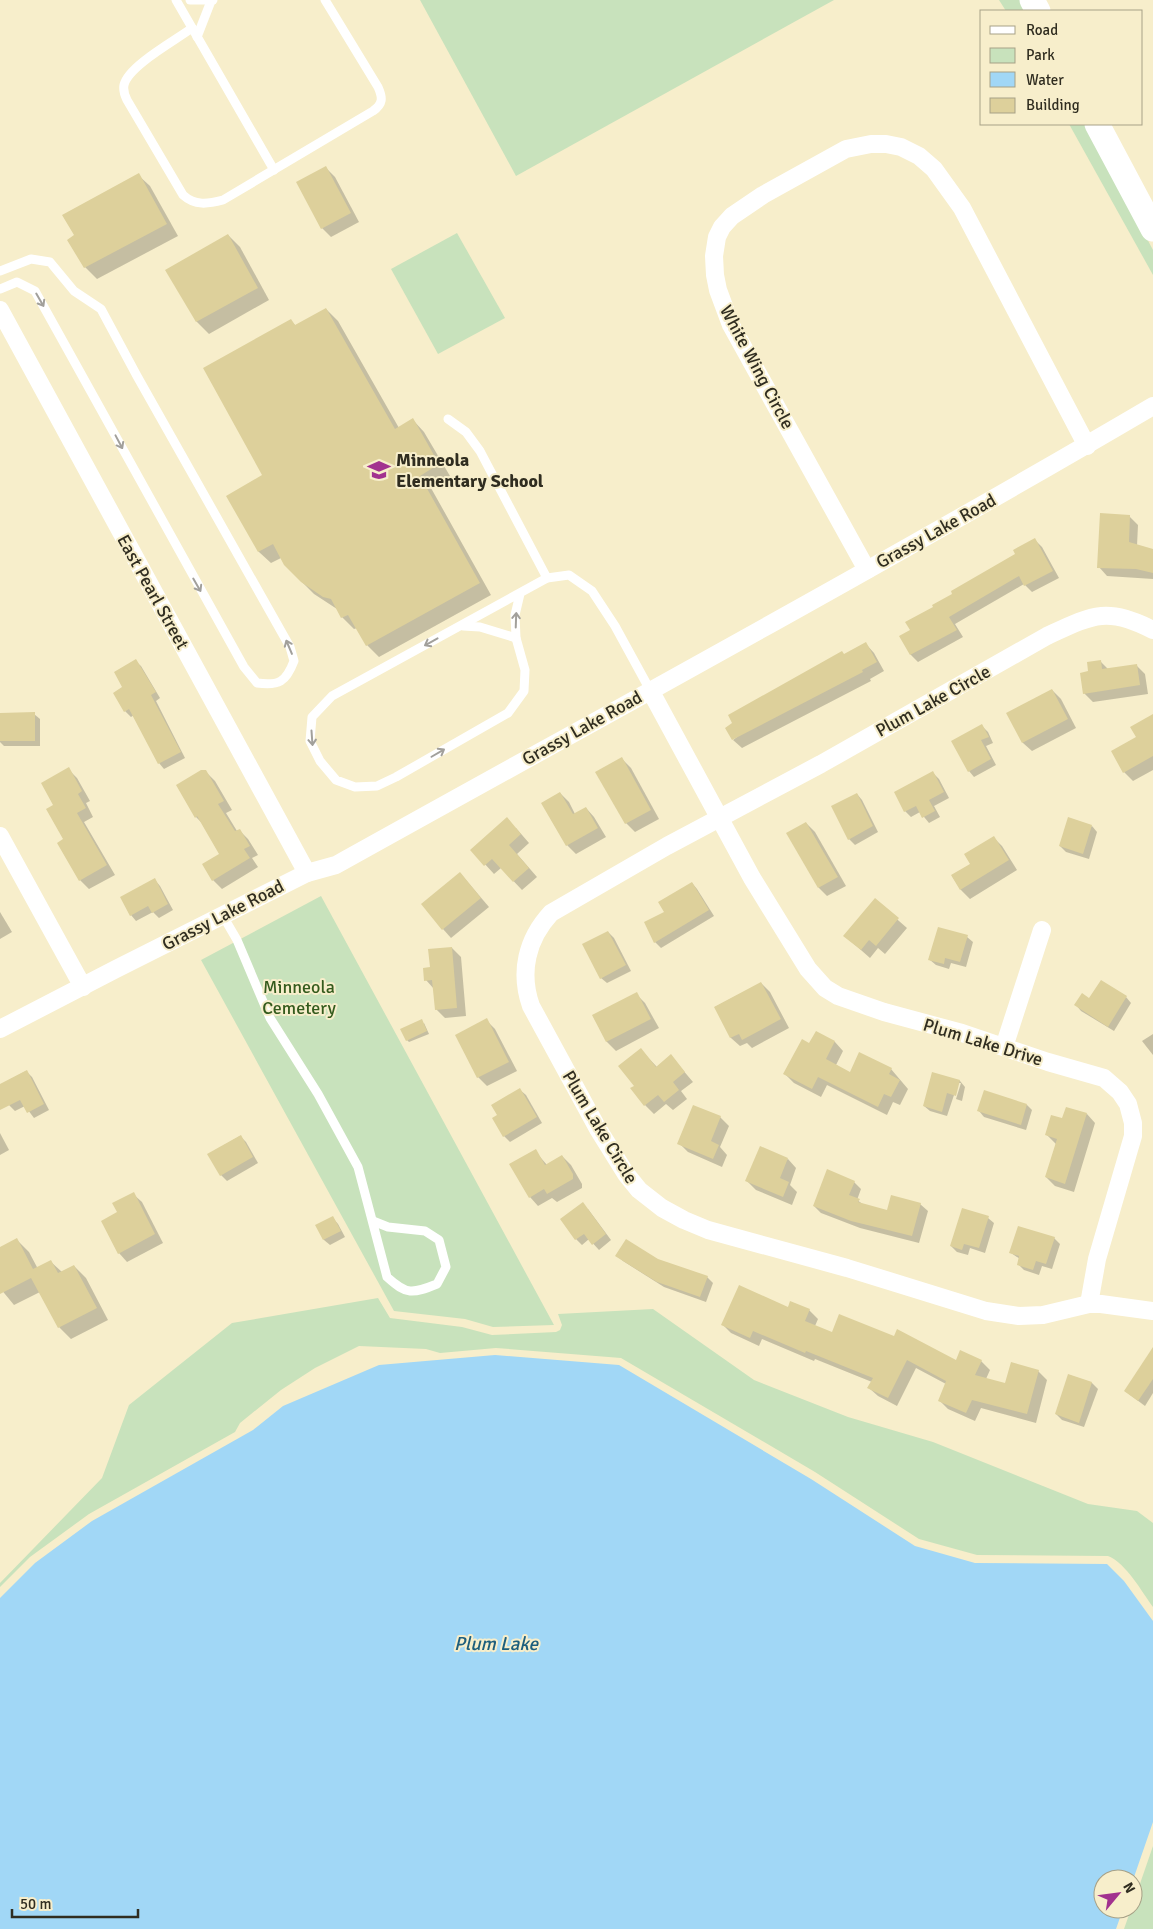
<svg xmlns="http://www.w3.org/2000/svg" width="1153" height="1929" font-family="Signika,sans-serif">
	<style>
		.green { fill: #c8e2bc }
		.water { fill: #a1d7f6 }
		.shadow { fill: #0003 }
		.building { fill: #ddd09b }
		.lines { fill: none; stroke-linecap: round; stroke-linejoin: round }
		.lane { stroke: #fff; stroke-width: 9 }
		.street { stroke: #fff; stroke-width: 18 }
		.secondary { stroke: #fff; stroke-width: 25 }
		.oneway { stroke: #a2a09b }
		.labels { text-anchor: middle; stroke-width: 4; stroke-linejoin: round; paint-order: stroke }
		.street-label { font-size: 18px; fill: #302d20; stroke: #f7eecb }
		.poi-label { font-size: 18px; font-weight: bold; fill: #302d20; stroke: #f7eecb; text-anchor: start }
		.park-label { font-size: 18px; fill: #345b1d; stroke: #f7eecb }
		.water-label { font-size: 19px; font-style: italic; fill: #1d5e7d; stroke: #f7eecb }
	</style>
	<rect width="100%" height="100%" fill="#f7eecb"/>
	<g class="green">
		<polygon points="420,0 834,0 516,176"/>
		<polygon points="999,0 1021,0 1027,11 1006,11"/>
		<polygon points="1069,124 1086,124 1153,250 1153,275"/>
		<polygon points="457,233 505,318 438,354 391,269"/>
		<polygon points="321,896 554,1325 493,1327 465,1319 394,1311 201,960"/>
		<path d="M378,1298L390,1318L462,1327L492,1335L556,1332L560,1330L562,1325L558,1314L653,1309L754,1380L848,1417L933,1442L1088,1504L1137,1511L1153,1523V1607C1142,1592 1126,1563 1108,1556L977,1555L919,1539L815,1472L621,1358L496,1348L440,1353L426,1349L359,1346L315,1368L281,1390L240,1423L235,1432L89,1514L30,1557L0,1587V1583L102,1478L129,1405L232,1323Z"/>
		<polygon points="1153,1846 1153,1929 1124,1929 1131,1909 1133,1909 1133,1904"/>
	</g>
	<polygon class="water" points="495,1355 619,1365 811,1479 915,1546 975,1563 1107,1564 1124,1581 1153,1621 1153,1822 1133,1880 1103,1879 1103,1909 1123,1909 1116,1929 0,1929 0,1598 35,1563 92,1521 253,1430 283,1406 379,1365"/>
	<g class="shadow">
		<polygon points="326,168 335,177 359,222 331,237 322,228"/>
		<polygon points="138,175 150,186 178,236 97,279 85,267"/>
		<polygon points="228,235 240,247 269,300 209,334 197,322 167,270"/>
		<polygon points="326,309 338,321 399,428 413,420 424,432 450,476 431,488 491,595 379,657 367,645 357,628 354,629 342,617 337,609 314,594 285,565 281,558 271,563 259,552 228,496 264,476 291,321 296,326"/>
		<polygon points="1129,516 1138,525 1137,546 1153,550 1153,579 1107,576 1099,567"/>
		<polygon points="1035,540 1042,547 1059,578 1032,592 1024,584 955,624 963,637 918,662 911,655 901,637 911,631 935,607 1017,554"/>
		<polygon points="866,644 874,653 884,671 870,679 871,681 742,748 733,740 845,655"/>
		<polygon points="135,661 141,666 160,698 156,701 185,758 164,769 159,763 134,715 131,717 125,711 124,688"/>
		<polygon points="1101,662 1108,669 1136,665 1145,674 1148,694 1093,702 1084,693 1089,672"/>
		<polygon points="1052,690 1061,699 1076,728 1032,751 1023,743 1008,713"/>
		<polygon points="0,714 34,714 40,719 40,746 4,746 0,742"/>
		<polygon points="1153,716 1153,770 1133,781 1124,772 1138,737"/>
		<polygon points="982,726 988,732 993,743 986,746 996,765 974,777 969,771"/>
		<polygon points="622,759 631,768 659,819 635,832 626,823"/>
		<polygon points="68,769 77,778 90,801 86,803 93,817 84,822 115,875 89,889 80,880 59,843 65,840 55,805"/>
		<polygon points="205,771 215,781 232,810 226,813 237,831 239,830 248,839 258,855 252,858 258,867 222,889 213,880 221,854 205,826 196,817"/>
		<polygon points="933,773 939,779 949,798 934,806 940,817 929,823 920,812 911,817 905,811"/>
		<polygon points="560,793 569,802 575,814 586,808 594,817 606,837 576,854 567,845 543,803"/>
		<polygon points="857,794 862,800 878,832 855,845 849,839"/>
		<polygon points="806,823 815,832 846,886 827,896 819,888"/>
		<polygon points="1092,826 1097,832 1089,859 1066,852 1060,846"/>
		<polygon points="516,828 529,843 517,854 537,877 522,890 501,868 494,874 472,850"/>
		<polygon points="993,837 1002,846 1017,870 970,899 961,890 952,876 971,864"/>
		<polygon points="460,873 489,907 451,938 443,929"/>
		<polygon points="155,880 160,886 173,910 159,918 153,912 136,921 131,915"/>
		<polygon points="692,883 697,889 714,916 661,948 655,942 666,912"/>
		<polygon points="875,900 907,928 885,954 878,948 870,958 845,936"/>
		<polygon points="0,912 12,932 0,939"/>
		<polygon points="608,932 614,938 631,971 607,983 601,978"/>
		<polygon points="967,937 973,942 966,967 951,963 949,969 936,965 930,960"/>
		<polygon points="452,948 461,957 466,1016 445,1018 436,1009 434,989 426,980 431,968"/>
		<polygon points="761,983 770,992 789,1028 752,1048 747,1043 740,1046 731,1038 715,1007"/>
		<polygon points="636,994 645,1003 659,1028 616,1051 607,1042 593,1016"/>
		<polygon points="1126,997 1131,1003 1114,1031 1081,1011 1076,1005 1089,1000"/>
		<polygon points="486,1020 495,1029 517,1071 487,1086 478,1077"/>
		<polygon points="424,1023 429,1034 409,1042 407,1040"/>
		<polygon points="816,1033 835,1042 843,1051 836,1065 850,1073 891,1069 908,1089 900,1105 893,1102 887,1115 827,1085 821,1097 794,1083 785,1074 810,1045"/>
		<polygon points="1153,1034 1153,1055 1142,1041"/>
		<polygon points="641,1050 657,1067 671,1056 693,1082 681,1091 687,1099 673,1110 666,1104 654,1114 645,1105 635,1086"/>
		<polygon points="26,1071 32,1077 49,1110 34,1118 25,1106 15,1111 9,1105 0,1088 0,1085"/>
		<polygon points="933,1074 960,1081 965,1087 962,1101 956,1099 961,1083 958,1083 947,1116 930,1111 924,1106"/>
		<polygon points="520,1090 526,1095 542,1123 510,1142 504,1136"/>
		<polygon points="1027,1105 1032,1110 1026,1130 984,1117 979,1111"/>
		<polygon points="1087,1114 1095,1123 1074,1192 1055,1186 1046,1177 1056,1144 1047,1135 1063,1120"/>
		<polygon points="720,1117 729,1126 720,1147 727,1155 722,1167 688,1152 679,1143"/>
		<polygon points="0,1133 9,1150 0,1155"/>
		<polygon points="240,1136 246,1142 258,1163 227,1181 221,1175 209,1154"/>
		<polygon points="535,1151 547,1165 562,1156 571,1165 582,1184 582,1188 557,1202 552,1198 538,1206 530,1197"/>
		<polygon points="788,1159 796,1168 790,1185 797,1192 792,1205 756,1190 747,1181"/>
		<polygon points="854,1182 861,1189 857,1200 864,1205 888,1211 920,1204 928,1211 919,1243 860,1228 821,1213 814,1206"/>
		<polygon points="133,1194 142,1202 163,1243 127,1262 119,1253"/>
		<polygon points="588,1209 611,1240 599,1250 589,1239 582,1245 576,1239"/>
		<polygon points="333,1218 338,1224 345,1237 330,1245 324,1240 317,1226"/>
		<polygon points="988,1218 994,1223 985,1253 970,1248 968,1255 957,1252 951,1246"/>
		<polygon points="1054,1238 1060,1244 1052,1269 1042,1266 1039,1275 1024,1270 1018,1264 1020,1259 1011,1253"/>
		<polygon points="17,1240 29,1252 38,1269 51,1262 62,1272 74,1266 86,1278 108,1320 71,1339 59,1327 40,1292 14,1305 0,1288 0,1249"/>
		<polygon points="617,1256 657,1260 707,1277 713,1283 706,1302 664,1287 623,1261"/>
		<polygon points="791,1302 809,1310 818,1319 815,1326 833,1334 956,1361 981,1361 990,1370 986,1379 1006,1384 1038,1371 1047,1380 1036,1423 981,1408 975,1421 948,1409 939,1400 946,1384 916,1368 897,1406 878,1396 869,1388 872,1382 815,1359 814,1361 762,1339 759,1346 731,1333 723,1325 788,1308"/>
		<polygon points="1153,1364 1153,1393 1145,1406 1125,1391"/>
		<polygon points="1069,1375 1092,1383 1098,1389 1084,1427 1062,1420 1056,1414"/>
	</g>
	<g class="building">
		<polygon points="326,166 351,213 321,229 296,182"/>
		<polygon points="139,173 167,224 84,268 67,240 74,235 62,215"/>
		<polygon points="228,234 258,288 196,322 165,270"/>
		<polygon points="326,308 395,429 413,418 439,464 420,476 480,583 366,646 348,615 341,618 331,599 323,597 301,582 284,565 273,544 258,552 226,496 262,475 203,368 291,319 295,325"/>
		<polygon points="1100,513 1130,515 1129,542 1153,549 1153,573 1136,569 1097,568"/>
		<polygon points="1035,538 1053,571 1024,586 1019,576 949,617 957,630 910,655 899,636 910,630 905,622 933,607 932,605 952,594 951,591 1015,554 1013,550"/>
		<polygon points="866,642 877,662 862,670 863,672 732,740 725,728 732,723 728,715 842,651 844,654"/>
		<polygon points="136,659 156,692 151,695 181,752 158,764 129,709 124,712 113,693 122,687 114,672"/>
		<polygon points="1101,660 1102,669 1137,664 1140,685 1083,694 1080,673 1088,671 1087,662"/>
		<polygon points="1052,689 1068,719 1022,743 1006,713"/>
		<polygon points="35,712 35,741 0,741 0,713"/>
		<polygon points="1153,714 1153,756 1123,773 1111,751 1136,737 1130,727"/>
		<polygon points="982,724 989,737 981,740 991,759 968,772 951,741"/>
		<polygon points="622,757 651,810 625,824 595,772"/>
		<polygon points="69,767 82,791 78,794 86,808 77,813 107,865 79,881 57,843 63,839 46,809 53,805 41,783"/>
		<polygon points="201,770 206,770 224,801 218,804 235,831 240,829 250,846 244,849 250,858 212,881 202,864 219,854 197,816 195,818 176,785"/>
		<polygon points="933,771 944,792 929,800 935,811 922,818 916,806 904,812 894,792"/>
		<polygon points="560,792 573,814 586,807 598,828 566,846 541,803"/>
		<polygon points="857,793 873,826 848,840 831,806"/>
		<polygon points="507,817 521,834 509,845 529,868 513,882 492,859 484,866 470,850"/>
		<polygon points="1068,817 1092,825 1083,854 1059,846"/>
		<polygon points="806,822 838,877 818,888 786,833"/>
		<polygon points="994,836 1009,860 960,890 951,875 970,864 964,854"/>
		<polygon points="460,872 481,898 442,930 421,904"/>
		<polygon points="155,878 168,904 152,913 148,906 130,916 120,897"/>
		<polygon points="692,882 709,910 654,943 644,922 664,912 658,902"/>
		<polygon points="875,898 899,918 876,946 869,940 861,950 843,936"/>
		<polygon points="938,927 968,935 960,962 945,958 944,964 928,960"/>
		<polygon points="608,931 626,965 600,979 582,944"/>
		<polygon points="452,947 457,1008 435,1010 432,980 424,981 423,968 430,967 428,949"/>
		<polygon points="1101,980 1127,996 1108,1027 1074,1005 1082,993 1089,998"/>
		<polygon points="761,982 781,1019 742,1040 739,1034 730,1038 714,1007"/>
		<polygon points="637,992 651,1019 606,1042 592,1015"/>
		<polygon points="487,1018 509,1062 477,1078 455,1035"/>
		<polygon points="422,1019 427,1031 406,1041 400,1029"/>
		<polygon points="816,1031 835,1041 826,1059 850,1072 859,1052 892,1068 889,1074 900,1080 891,1097 884,1094 878,1107 818,1077 812,1089 783,1074 802,1039 809,1043"/>
		<polygon points="641,1048 656,1067 671,1054 685,1072 673,1082 679,1090 664,1102 658,1095 644,1106 630,1088 634,1086 618,1066"/>
		<polygon points="27,1070 44,1104 27,1113 20,1100 0,1110 0,1084"/>
		<polygon points="932,1072 960,1080 956,1096 947,1093 942,1112 923,1106"/>
		<polygon points="520,1088 537,1117 503,1137 492,1118 497,1115 491,1105"/>
		<polygon points="984,1090 1027,1104 1021,1125 977,1111"/>
		<polygon points="693,1105 721,1116 711,1141 719,1145 713,1159 677,1144"/>
		<polygon points="1066,1107 1087,1113 1065,1184 1045,1177 1057,1139 1045,1135 1051,1115 1062,1118"/>
		<polygon points="241,1135 253,1157 220,1176 207,1154"/>
		<polygon points="760,1146 788,1158 780,1178 789,1182 783,1197 745,1181"/>
		<polygon points="536,1149 545,1165 562,1155 573,1174 573,1179 547,1194 544,1189 529,1198 509,1164"/>
		<polygon points="827,1169 855,1181 849,1195 860,1199 858,1202 887,1210 891,1195 921,1203 912,1236 851,1221 813,1206"/>
		<polygon points="134,1192 155,1234 118,1254 101,1221 117,1212 112,1203"/>
		<polygon points="583,1202 606,1234 592,1245 584,1234 575,1240 560,1219"/>
		<polygon points="962,1208 989,1216 979,1248 964,1244 962,1250 950,1246"/>
		<polygon points="333,1216 341,1231 323,1240 315,1225"/>
		<polygon points="1018,1226 1055,1237 1046,1264 1036,1261 1033,1270 1017,1265 1019,1256 1009,1253"/>
		<polygon points="17,1238 33,1269 51,1260 58,1273 74,1265 97,1308 58,1328 31,1278 0,1294 0,1247"/>
		<polygon points="626,1239 658,1259 708,1276 700,1297 657,1282 615,1256"/>
		<polygon points="739,1285 788,1307 790,1301 810,1309 805,1321 832,1332 839,1314 894,1336 897,1329 956,1360 960,1350 982,1360 975,1375 1005,1383 1011,1362 1039,1370 1027,1414 972,1400 966,1413 938,1401 946,1381 907,1360 888,1398 867,1388 873,1378 806,1351 805,1353 753,1331 750,1338 721,1325"/>
		<polygon points="1153,1347 1153,1379 1138,1401 1124,1391"/>
		<polygon points="1068,1374 1092,1382 1079,1423 1055,1414"/>
	</g>
	<g class="lines">
		<g class="lane">
			<polyline points="176,0 274,170"/>
			<polyline points="190,0 213,0"/>
			<path d="M192,28C176,40 128,66 124,85C123,90 125,96 127,100L183,195C195,206 208,204 223,200L373,111C383,104 383,98 378,87L325,0"/>
			<polyline points="197,37 211,1"/>
			<path d="M0,271L31,259L50,262L74,291L101,309L137,376L290,647L294,661C286,682 279,686 257,683L244,667L35,291L17,282L0,289"/>
			<polyline points="448,419 466,432 480,451 547,578"/>
			<polyline points="520,594 515,615 516,638 525,670 524,691 508,713 396,777 377,786 355,787 336,780 320,761 310,741 312,717 332,696 547,578 569,575 592,591 615,626 650,690"/>
			<polyline points="463,626 480,627 516,638"/>
			<path d="M223,916L237,940L270,1018L318,1094L358,1167L387,1277C407,1295 412,1294 437,1284L446,1267L439,1240L425,1231L388,1227L373,1221"/>
		</g>
		<g class="street">
			<polyline points="0,310 307,873"/>
			<polyline points="867,570 731,325 718,290 715,275 714,256 717,237 722,227 732,216 763,195 846,149 871,144 886,144 901,147 919,156 934,169 962,208 1087,446"/>
			<path d="M1153,630C1107,606 1092,615 1047,636L821,764L667,846L551,913C527,939 519,972 531,1006L598,1129L626,1174L639,1190L662,1208L684,1220L708,1230L847,1268L986,1311L1019,1316L1043,1315L1089,1304H1101L1153,1311"/>
			<polyline points="650,690 752,878 808,969 825,988 838,996 884,1012 962,1033 1048,1062 1104,1078 1120,1092 1128,1104 1133,1123 1133,1136 1097,1259 1089,1304"/>
			<polyline points="0,836 83,987"/>
			<path d="M0,1029L116,969L307,873L336,865C609,713 884,564 1153,406"/>
			<polyline points="1004,1047 1042,930"/>
		</g>
		<g class="secondary">
			<polyline points="1032,0 1038,11"/>
			<polyline points="1097,124 1153,229"/>
		</g>
	</g>
	<defs><path id="oneway-shaft" d="M-6 0H5M1.5-3L5.5 0L1.5 3" fill="none" stroke-width="1.6" stroke-linecap="round" stroke-linejoin="round" transform="scale(1.25)"/></defs>
	<g class="oneway">
		<use href="#oneway-shaft" transform="translate(40 300) rotate(60)"/>
		<use href="#oneway-shaft" transform="translate(119 442) rotate(62)"/>
		<use href="#oneway-shaft" transform="translate(197 585) rotate(60)"/>
		<use href="#oneway-shaft" transform="translate(516 620) rotate(-88)"/>
		<use href="#oneway-shaft" transform="translate(431 642) rotate(151)"/>
		<use href="#oneway-shaft" transform="translate(289 647) rotate(-113)"/>
		<use href="#oneway-shaft" transform="translate(312 738) rotate(86)"/>
		<use href="#oneway-shaft" transform="translate(438 753) rotate(-30)"/>
	</g>
	<defs>
		<symbol id="school-bare" viewBox="-9 -9 18 18"><path d="M0-5L7-2L0 1L-7-2ZM-4 1L0 2.5L4 1V4Q0 6-4 4Z" fill="#a2328f" stroke="#f7eecb" stroke-width="2.5" paint-order="stroke"/></symbol>
	</defs>
	<g fill-rule="evenodd">
		<use href="#school-bare" x="363" y="454" width="32" height="32"/>
	</g>
	<g class="labels">
		<g class="street-label">
			<text transform="translate(757 367) rotate(62)" y="6">White Wing Circle</text>
			<text transform="translate(936 531) rotate(-29)" y="6">Grassy Lake Road</text>
			<text transform="translate(153 592) rotate(61)" y="6">East Pearl Street</text>
			<text transform="translate(933 701) rotate(-29)" y="6">Plum Lake Circle</text>
			<text transform="translate(582 728) rotate(-29)" y="6">Grassy Lake Road</text>
			<text transform="translate(223 915) rotate(-27)" y="6">Grassy Lake Road</text>
			<text transform="translate(983 1042) rotate(17)" y="6">Plum Lake Drive</text>
			<text transform="translate(600 1127) rotate(59)" y="6">Plum Lake Circle</text>
		</g>
		<g class="poi-label">
			<text x="396" y="466">Minneola<tspan x="396" dy="21">Elementary School</tspan></text>
		</g>
		<g class="park-label">
			<text x="299" y="993">Minneola<tspan x="299" dy="21">Cemetery</tspan></text>
		</g>
		<g class="water-label">
			<text x="496" y="1650">Plum Lake</text>
		</g>
	</g>
	<rect x="980" y="10" width="162" height="115" fill="#f7eecb" stroke="#a7a187"/>
	<rect x="990" y="26" width="25" height="8" fill="#ffffff" stroke="#a7a187"/>
	<text x="1026" y="35" font-size="15" fill="#302d20">Road</text>
	<rect x="990" y="48" width="25" height="15" fill="#c8e2bc" stroke="#a7a187"/>
	<text x="1026" y="60" font-size="15" fill="#302d20">Park</text>
	<rect x="990" y="72" width="25" height="15" fill="#a1d7f6" stroke="#a7a187"/>
	<text x="1026" y="85" font-size="15" fill="#302d20">Water</text>
	<rect x="990" y="98" width="25" height="15" fill="#ddd09b" stroke="#a7a187"/>
	<text x="1026" y="110" font-size="15" fill="#302d20">Building</text>
	<g transform="translate(1118 1894) rotate(61)"><circle r="24" fill="#f7eecb" stroke="#a7a187"/>
	<path d="M0-4L9 19L0 12L-9 19Z" fill="#a2328f"/>
	<text y="-8" font-size="14" font-weight="bold" text-anchor="middle" fill="#302d20">N</text>
	</g>
	<path d="M12 1909v8h126v-8" fill="none" stroke="#302d20" stroke-width="2.5"/>
	<text x="20" y="1909" font-size="15" fill="#302d20" stroke="#f7eecb" stroke-width="4" paint-order="stroke">50 m</text>
</svg>
